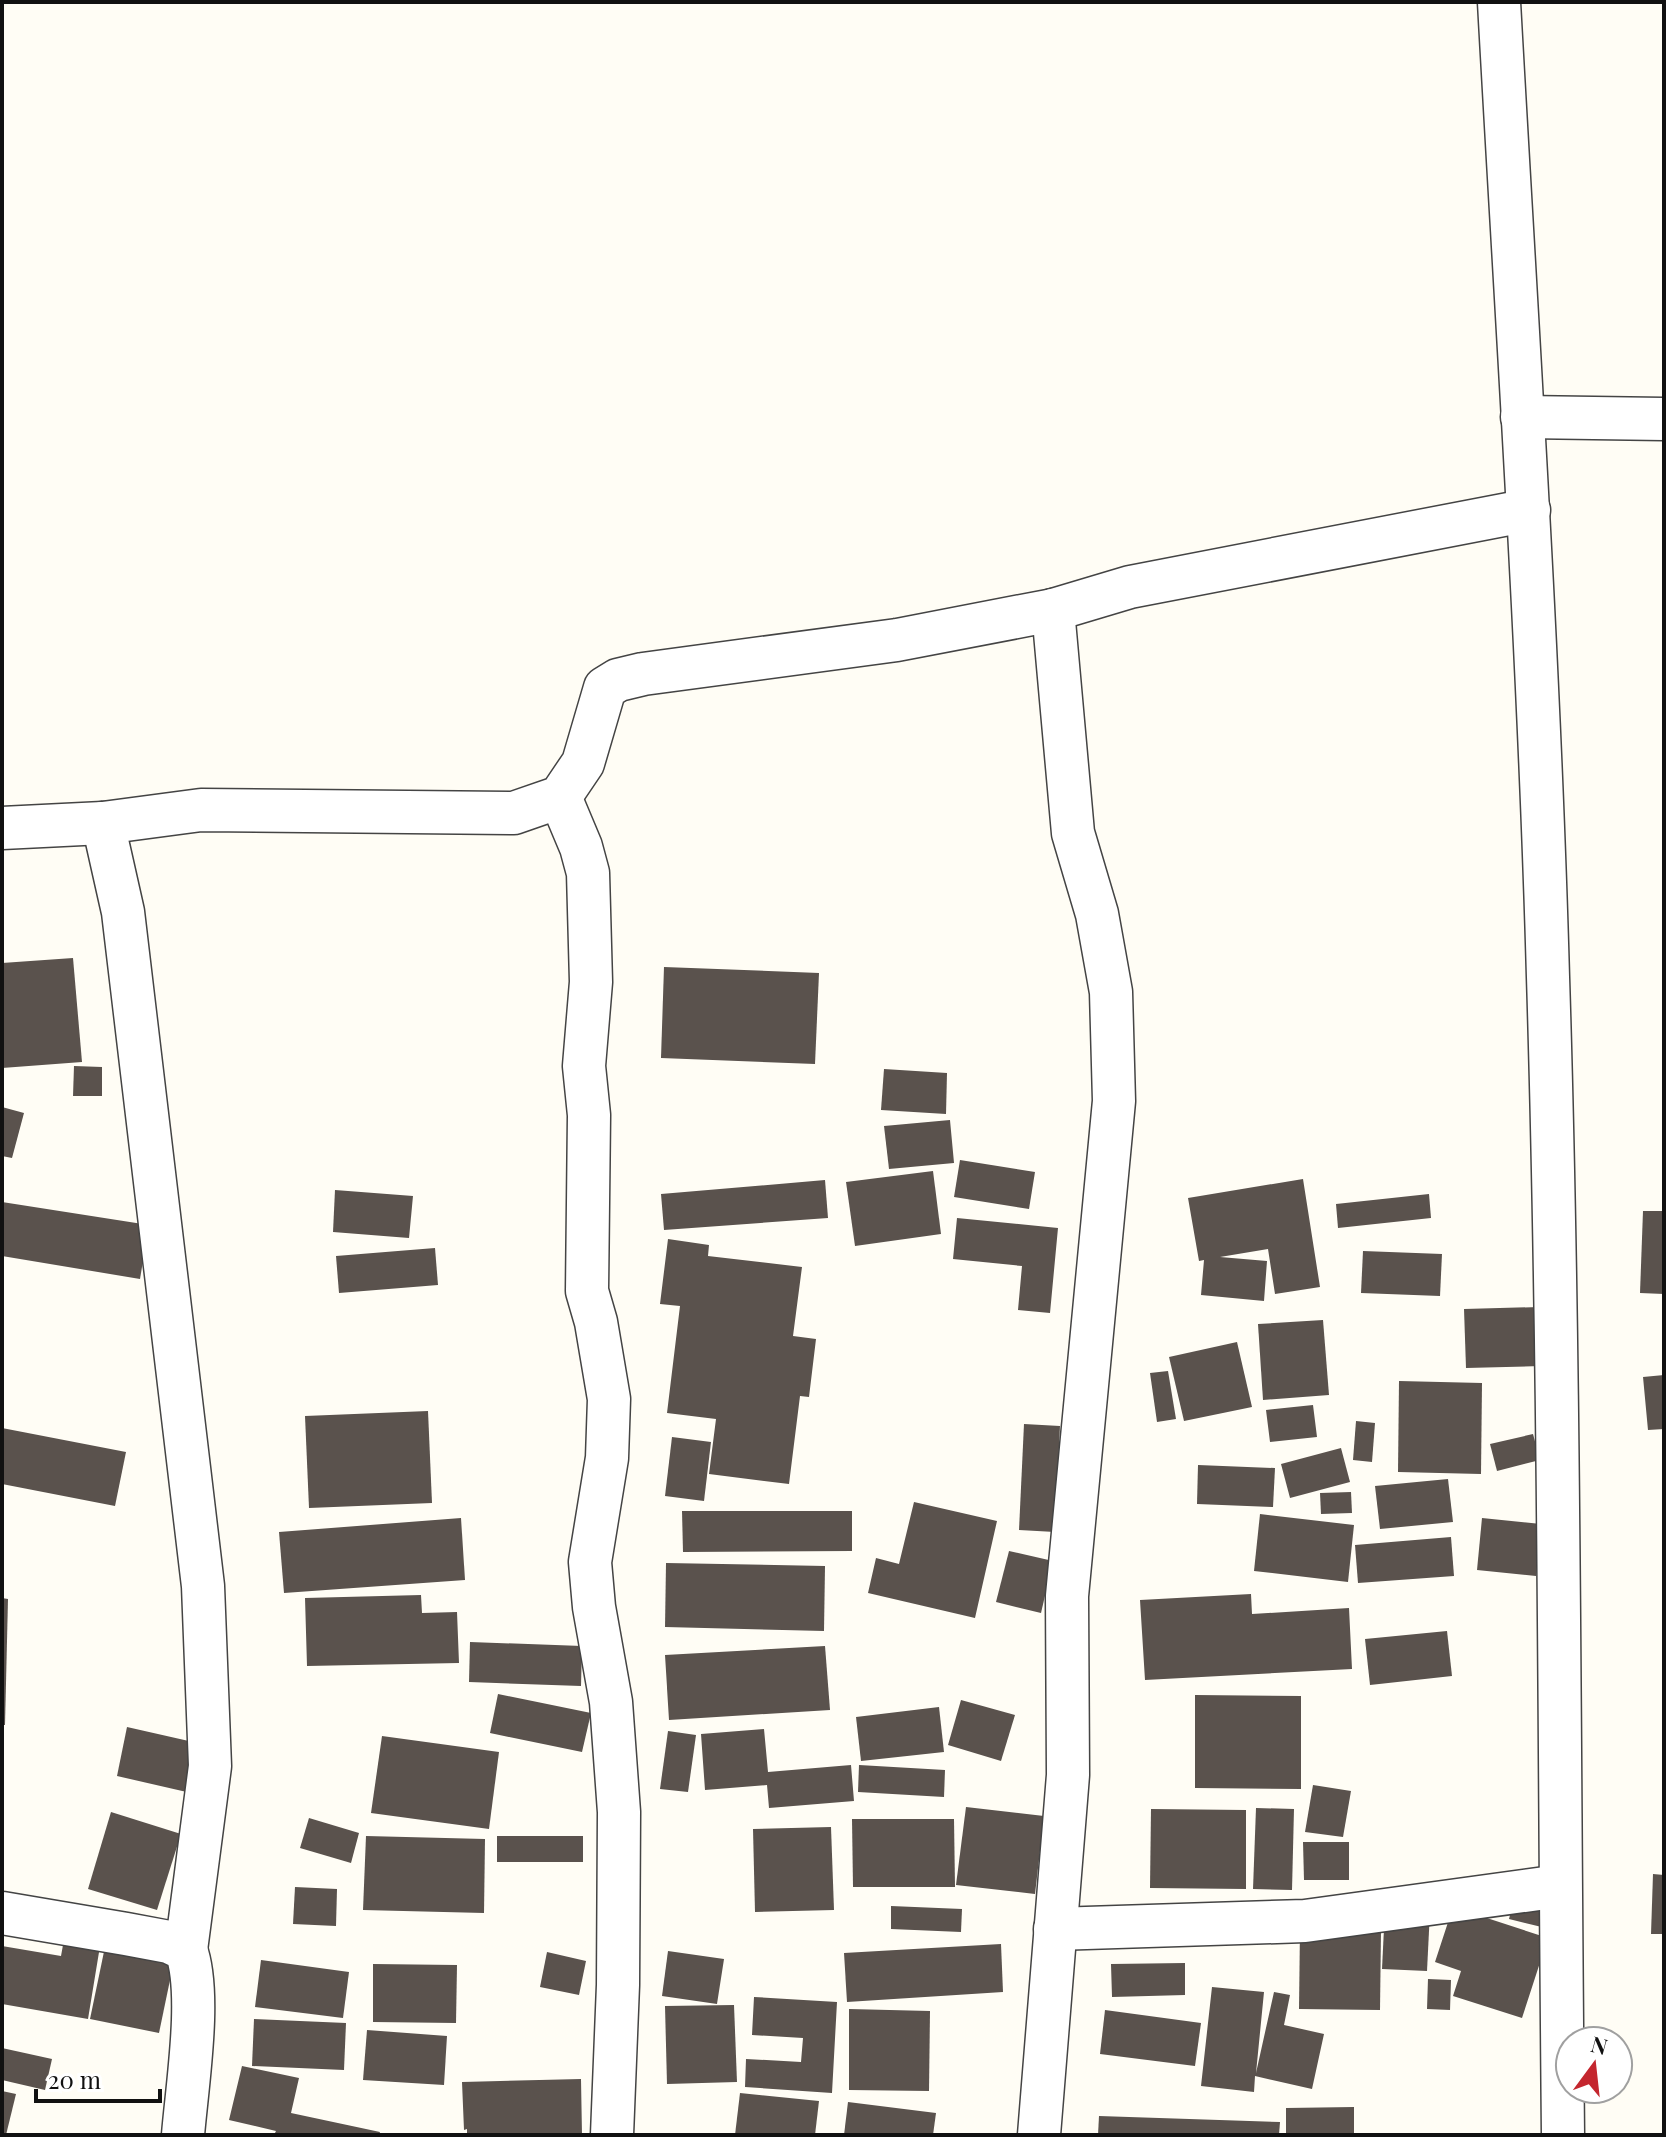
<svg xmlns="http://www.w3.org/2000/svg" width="1666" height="2137" font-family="'Playfair Display',serif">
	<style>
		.building { fill: #5a524d }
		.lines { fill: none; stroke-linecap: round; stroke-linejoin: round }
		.street-casing { stroke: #444; stroke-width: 45 }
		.street { stroke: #fff; stroke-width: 42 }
	</style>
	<rect width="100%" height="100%" fill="#fffdf5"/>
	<g class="building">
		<polygon points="73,958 82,1062 2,1068 2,963"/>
		<polygon points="664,967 819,973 815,1064 661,1058"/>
		<polygon points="74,1066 102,1067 102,1096 73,1096"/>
		<polygon points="884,1069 947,1073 946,1114 881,1110"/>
		<polygon points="2,1107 24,1113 12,1158 2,1156"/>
		<polygon points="950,1120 954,1163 889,1169 884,1126"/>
		<polygon points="960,1160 1035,1172 1029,1209 954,1197"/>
		<polygon points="933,1171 941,1234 855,1246 846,1182"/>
		<polygon points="1303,1179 1320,1287 1275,1294 1268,1249 1220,1257 1267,1261 1264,1301 1201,1295 1204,1260 1199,1261 1188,1198"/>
		<polygon points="825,1180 828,1218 664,1230 661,1194"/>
		<polygon points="335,1190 413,1196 409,1238 333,1232"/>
		<polygon points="1429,1194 1431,1218 1338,1228 1336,1204"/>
		<polygon points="2,1202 149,1225 140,1279 2,1256"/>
		<polygon points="1643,1211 1664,1211 1664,1294 1640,1293"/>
		<polygon points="957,1218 1058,1228 1050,1313 1018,1310 1022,1266 953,1259"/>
		<polygon points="668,1239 709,1245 708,1256 802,1267 793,1336 816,1339 809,1397 800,1396 789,1484 709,1474 716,1419 667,1413 680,1306 660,1304"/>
		<polygon points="435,1248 438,1285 339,1293 336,1256"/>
		<polygon points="1363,1251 1442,1254 1440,1296 1361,1293"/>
		<polygon points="1539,1307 1541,1366 1466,1368 1464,1309"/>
		<polygon points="1323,1320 1329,1395 1263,1400 1258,1324"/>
		<polygon points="1237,1342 1252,1407 1184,1421 1169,1357"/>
		<polygon points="1168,1371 1176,1419 1157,1422 1150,1373"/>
		<polygon points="1664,1375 1664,1429 1648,1430 1643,1377"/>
		<polygon points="1399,1381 1482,1383 1481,1474 1398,1472"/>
		<polygon points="1313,1405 1317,1437 1270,1442 1266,1410"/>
		<polygon points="428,1411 432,1503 309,1508 305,1416"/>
		<polygon points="1356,1421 1375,1423 1372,1462 1353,1460"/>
		<polygon points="1024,1424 1060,1426 1055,1532 1019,1530"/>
		<polygon points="2,1428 126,1452 115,1506 2,1484"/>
		<polygon points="1533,1434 1540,1460 1497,1471 1490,1444"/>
		<polygon points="672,1437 711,1442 704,1501 665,1496"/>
		<polygon points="1341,1448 1350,1482 1290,1498 1281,1464"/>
		<polygon points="1198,1465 1275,1468 1273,1507 1197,1504"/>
		<polygon points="1448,1479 1453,1522 1380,1529 1375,1486"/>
		<polygon points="1351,1492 1352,1513 1321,1514 1320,1493"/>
		<polygon points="914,1502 997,1521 975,1618 868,1593 876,1558 899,1564"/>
		<polygon points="682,1511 852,1511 852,1551 683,1552"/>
		<polygon points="1260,1514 1354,1525 1348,1582 1254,1571"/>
		<polygon points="461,1518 465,1580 284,1593 279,1532"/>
		<polygon points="1482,1518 1541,1524 1536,1576 1477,1570"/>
		<polygon points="1451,1537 1454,1576 1358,1583 1355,1545"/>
		<polygon points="1009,1551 1053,1561 1041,1613 996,1602"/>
		<polygon points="666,1563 825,1566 824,1631 665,1627"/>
		<polygon points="1251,1594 1252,1614 1349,1608 1352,1669 1145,1680 1140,1600"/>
		<polygon points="421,1595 422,1613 457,1612 459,1663 307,1666 305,1598"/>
		<polygon points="2,1598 8,1599 5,1725 2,1725"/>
		<polygon points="1447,1631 1452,1676 1370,1685 1365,1639"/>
		<polygon points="470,1642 582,1646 581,1686 469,1682"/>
		<polygon points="825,1646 830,1710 669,1720 665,1655"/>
		<polygon points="498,1694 591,1713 582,1752 490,1733"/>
		<polygon points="1195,1695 1301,1696 1301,1789 1195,1788"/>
		<polygon points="961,1700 1015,1715 1001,1761 948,1745"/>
		<polygon points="939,1707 944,1752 861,1761 856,1717"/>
		<polygon points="127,1727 202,1744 191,1793 117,1776"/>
		<polygon points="764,1729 768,1772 851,1765 854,1801 769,1808 767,1785 705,1790 701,1734"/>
		<polygon points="668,1731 696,1735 688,1792 660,1789"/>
		<polygon points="382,1736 499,1752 489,1829 371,1813"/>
		<polygon points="859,1765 945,1770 944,1797 858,1792"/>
		<polygon points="1313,1785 1351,1791 1343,1837 1305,1832"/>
		<polygon points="966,1807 1044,1816 1035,1894 956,1885"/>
		<polygon points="1256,1808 1294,1809 1292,1890 1253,1889"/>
		<polygon points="1151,1809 1246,1810 1246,1889 1150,1888"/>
		<polygon points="111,1812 181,1834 157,1910 88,1889"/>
		<polygon points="309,1818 359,1833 351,1863 300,1848"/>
		<polygon points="852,1819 954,1819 955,1887 853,1887"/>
		<polygon points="831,1827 834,1910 755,1912 753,1829"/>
		<polygon points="366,1836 485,1839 484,1913 363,1910"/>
		<rect x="497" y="1836" width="86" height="26"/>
		<polygon points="1303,1842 1349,1842 1349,1880 1304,1880"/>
		<polygon points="1653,1874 1664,1875 1664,1934 1651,1934"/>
		<polygon points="295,1887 337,1889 336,1926 293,1924"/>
		<polygon points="1514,1899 1555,1909 1550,1929 1509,1919"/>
		<polygon points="891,1906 962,1909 961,1932 891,1929"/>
		<polygon points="1453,1907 1548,1938 1522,2018 1453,1996 1461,1971 1435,1962"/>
		<polygon points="1385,1908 1430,1911 1427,1971 1382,1969"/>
		<polygon points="1300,1928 1381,1930 1380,2010 1299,2009"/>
		<polygon points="65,1934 101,1940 88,2019 2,2004 2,1946 61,1956"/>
		<polygon points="106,1942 175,1956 159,2033 90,2019"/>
		<polygon points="1001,1944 1003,1992 847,2002 844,1953"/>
		<polygon points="668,1951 724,1959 717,2004 662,1996"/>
		<polygon points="547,1952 586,1961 579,1995 540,1987"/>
		<polygon points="261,1960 349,1972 343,2018 255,2007"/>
		<polygon points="1185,1963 1185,1995 1112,1997 1111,1964"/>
		<polygon points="373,1964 457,1965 456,2023 373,2022"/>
		<polygon points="1428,1979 1451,1980 1450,2010 1427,2009"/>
		<polygon points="1212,1987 1264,1992 1256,2073 1274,1992 1290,1995 1284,2025 1324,2034 1312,2089 1255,2076 1254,2092 1201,2086"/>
		<polygon points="754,1997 837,2002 832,2093 745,2087 746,2059 801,2062 803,2038 752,2035"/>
		<polygon points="734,2005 737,2082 667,2084 665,2006"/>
		<polygon points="849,2009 930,2011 929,2091 849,2090"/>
		<polygon points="1105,2010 1201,2023 1195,2066 1100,2054"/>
		<polygon points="254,2019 346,2023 344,2070 252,2066"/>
		<polygon points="367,2030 447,2036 444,2085 363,2080"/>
		<polygon points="2,2048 52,2059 45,2090 2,2080"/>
		<polygon points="242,2066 299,2078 291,2113 380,2132 379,2135 274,2135 276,2131 229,2120"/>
		<polygon points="581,2079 582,2135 467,2135 467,2129 464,2130 462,2082"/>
		<polygon points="2,2091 16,2094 6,2135 2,2135"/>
		<polygon points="740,2093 819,2101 815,2135 735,2135"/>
		<polygon points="848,2102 936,2113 933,2135 844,2135"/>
		<polygon points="1354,2107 1354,2135 1286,2135 1286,2108"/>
		<polygon points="1099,2116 1280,2122 1279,2135 1098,2135"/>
	</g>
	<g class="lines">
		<defs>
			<g id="street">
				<path d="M1499,2C1517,327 1539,652 1548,977C1560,1363 1559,1749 1563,2135"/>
				<polyline points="1522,417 1664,419"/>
				<polyline points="560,797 581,847 588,873 591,982 584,1066 589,1115 587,1291 596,1322 609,1399 607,1458 590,1562 594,1607 611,1702 619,1812 618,1985 612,2135"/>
				<polyline points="103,823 123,912 203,1586 210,1766 186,1950"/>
				<polyline points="2,828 103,823 201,810 514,813 560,797 583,763 605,688 618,680 643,674 897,640 1053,610 1130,587 1529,510"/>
				<path d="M2,1913L126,1934L169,1942L186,1950C202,1994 187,2086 183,2135"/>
				<polyline points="1055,1929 1305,1921 1560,1886"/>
				<polyline points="1039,2135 1068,1775 1067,1596 1114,1101 1111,992 1097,914 1073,833 1053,610"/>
			</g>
		</defs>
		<use href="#street" class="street-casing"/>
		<use href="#street" class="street"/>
	</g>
	<rect width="1666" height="2137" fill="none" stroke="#111111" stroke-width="8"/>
	<g transform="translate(1594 2065) rotate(15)"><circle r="38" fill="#ffffff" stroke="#a0a0a0" stroke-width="2"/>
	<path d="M0-6L14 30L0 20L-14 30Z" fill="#c4262e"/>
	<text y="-12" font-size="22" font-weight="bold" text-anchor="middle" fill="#111111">N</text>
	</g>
	<path d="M36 2089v12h124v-12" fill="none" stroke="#111111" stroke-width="4"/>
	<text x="48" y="2089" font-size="24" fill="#111111" stroke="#ffffff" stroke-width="6" paint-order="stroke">20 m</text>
</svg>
